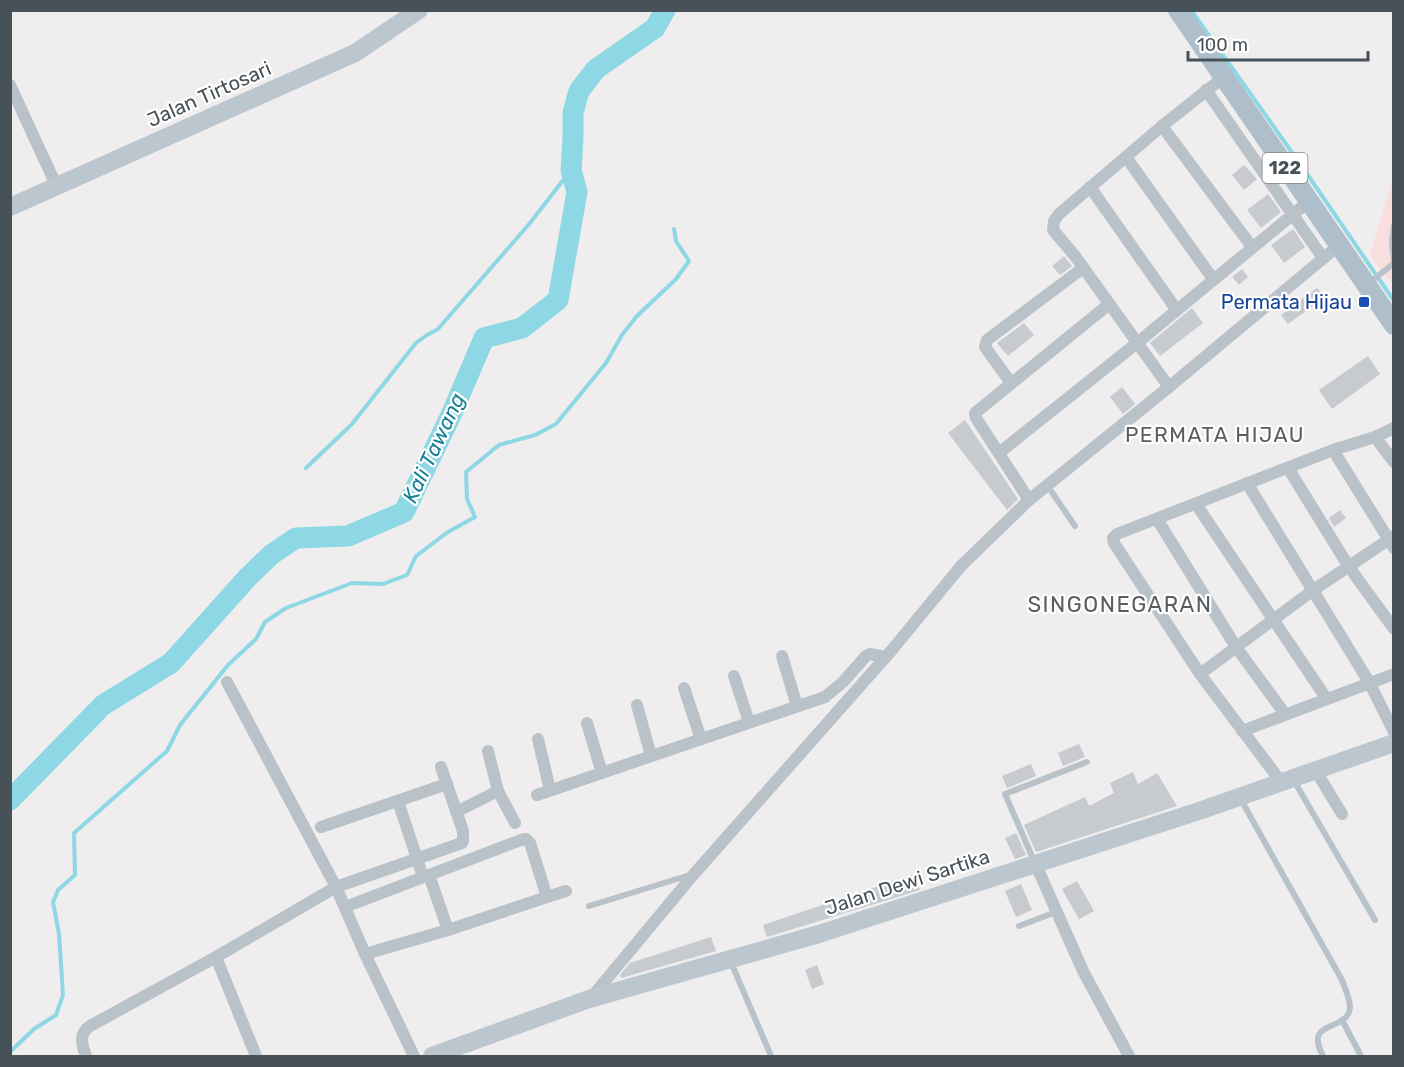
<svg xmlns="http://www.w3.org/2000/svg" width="1404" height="1067" font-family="Rubik,sans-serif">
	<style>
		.medical { fill: #f8dfde }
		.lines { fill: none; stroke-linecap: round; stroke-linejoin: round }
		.stream { stroke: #8ed7e4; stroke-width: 4 }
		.river { stroke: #8ed7e4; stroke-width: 21 }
		.building { fill: #c7cacf }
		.lane { stroke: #b9c2c8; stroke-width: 6 }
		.street { stroke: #b9c2c8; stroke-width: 12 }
		.secondary { stroke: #bbc6cf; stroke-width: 18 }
		.primary { stroke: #aebeca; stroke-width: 20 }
		.transit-dot { fill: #1a4fb4; stroke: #fff; stroke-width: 2 }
		.labels { text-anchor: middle; stroke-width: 4.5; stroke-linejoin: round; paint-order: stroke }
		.shield { fill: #fff; stroke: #7e858a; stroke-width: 1.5 }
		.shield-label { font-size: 18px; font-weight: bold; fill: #465158 }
		.street-label { font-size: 20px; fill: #465158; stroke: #fff }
		.transit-label { font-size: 20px; fill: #164399; stroke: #fff; text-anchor: end }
		.neighbourhood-label { font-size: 21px; letter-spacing: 1.5px; fill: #5a5d61; stroke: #fff }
		.water-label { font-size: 21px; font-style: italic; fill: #178094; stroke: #fff }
		.quarter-label { font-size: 22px; letter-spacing: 1.5px; fill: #5a5d61; stroke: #fff }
	</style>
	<rect width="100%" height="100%" fill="#efeded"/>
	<polygon class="medical" points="1393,178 1393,286 1370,254"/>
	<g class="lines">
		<g class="stream">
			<polyline points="1191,10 1303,168 1394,301"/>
			<polyline points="306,468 352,424 416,343 427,335 438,329 530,223 571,170"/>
			<polyline points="10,1052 34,1029 56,1015 63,995 59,934 53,902 58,890 75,875 74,833 167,751 180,725 228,665 256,639 265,622 286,608 352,583 383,584 407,575 416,556 448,532 475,517 467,499 466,472 499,445 535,435 556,424 606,363 622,335 637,316 676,279 689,261 676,241 674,229"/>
		</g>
		<polyline class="river" points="10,800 103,705 171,663 248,577 272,554 296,538 348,536 404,512 452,413 484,338 522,328 558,300 577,192 571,170 573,137 573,113 579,91 596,69 655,28 665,10"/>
	</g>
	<g class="building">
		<polygon points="1244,165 1257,179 1244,190 1232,175"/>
		<polygon points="1268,194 1281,212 1261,228 1247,210"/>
		<polygon points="1293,229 1305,247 1284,263 1271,245"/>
		<polygon points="1064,256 1072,266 1060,275 1052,266"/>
		<polygon points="1242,269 1248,277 1239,285 1232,277"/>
		<polygon points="1317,288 1325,297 1288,324 1281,315"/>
		<polygon points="1192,308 1203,323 1160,356 1150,343"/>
		<polygon points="1024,323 1034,335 1008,356 997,343"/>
		<polygon points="1368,356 1380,374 1332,409 1319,390"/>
		<polygon points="1122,387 1135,404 1123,414 1110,397"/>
		<polygon points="965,420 1018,499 1007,510 948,433"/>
		<polygon points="1340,510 1346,518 1334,527 1329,518"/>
		<polygon points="1079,744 1085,757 1063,766 1058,753"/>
		<polygon points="1031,764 1036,776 1007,788 1002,776"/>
		<polygon points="1133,772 1138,784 1157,773 1177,806 1036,852 1024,825 1085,797 1089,806 1114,793 1110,783"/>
		<polygon points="1016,833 1026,855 1015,859 1005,838"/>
		<polygon points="914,874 920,890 767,937 763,925"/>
		<polygon points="1077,881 1094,911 1079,919 1062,889"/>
		<polygon points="1021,884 1032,910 1016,917 1005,891"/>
		<polygon points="711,937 716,951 621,978 620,975 630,963"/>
		<polygon points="817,965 824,984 812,989 805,970"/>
	</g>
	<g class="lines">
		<g class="lane">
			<polyline points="1394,225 1392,242 1394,262"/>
			<polyline points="1368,284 1394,263"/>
			<polyline points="1047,485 1075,526"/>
			<polyline points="1293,779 1375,920"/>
			<path d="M1240,798L1342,980C1345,989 1350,998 1350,1008C1347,1033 1303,1018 1323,1056"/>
			<polyline points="1034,861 1005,794 1087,762"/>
			<polyline points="589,906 690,875"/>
			<polyline points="1019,926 1056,912"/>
			<polyline points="730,960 771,1056"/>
			<polyline points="1342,1020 1361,1056"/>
		</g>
		<g class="street">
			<polyline points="10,85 57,187"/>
			<polyline points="1206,90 1323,258"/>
			<polyline points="1162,126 1252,247"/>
			<polyline points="1126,157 1213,279"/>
			<polyline points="1090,187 1176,309"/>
			<polyline points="1108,305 975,413 976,418 1029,500 1169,387 1338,246"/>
			<polyline points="1011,383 985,347 987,340 1083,268"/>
			<polyline points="1169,387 1075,256 1053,230 1054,221 1059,214 1162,126 1225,76"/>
			<polyline points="1375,437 1394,462"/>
			<polyline points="1333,450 1394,548"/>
			<polyline points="999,453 1137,343 1308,202"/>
			<polyline points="1288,468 1349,567 1394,629"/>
			<polyline points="1247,483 1369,682 1394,732"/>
			<polyline points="1196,504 1326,698"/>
			<polyline points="1157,519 1236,647 1285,714"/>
			<polyline points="782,656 797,706"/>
			<polyline points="1200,674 1312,591 1394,536"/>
			<polyline points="734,676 749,722"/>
			<polyline points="227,682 336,887 365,954 414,1056"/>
			<polyline points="684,688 701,739"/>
			<polyline points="637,705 651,756"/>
			<polyline points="587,723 602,773"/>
			<polyline points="1242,731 1394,674"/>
			<polyline points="538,739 550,790"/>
			<polyline points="488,751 498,791 515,823"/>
			<polyline points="1316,771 1342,814"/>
			<polyline points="1282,783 1200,674 1114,543 1113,538 1117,534 1333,450 1375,437 1394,428"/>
			<polyline points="537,795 825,697 843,682 866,656 870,654 886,657"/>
			<polyline points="398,801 423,877"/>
			<polyline points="456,812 498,791"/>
			<polyline points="321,827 447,784"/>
			<polyline points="1036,865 1083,971 1129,1056"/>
			<polyline points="429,875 448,930"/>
			<polyline points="547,897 566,891"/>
			<polyline points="345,907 521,840 526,839 530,843 547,897 448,930 365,954"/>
			<polyline points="216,957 256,1056"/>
			<polyline points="590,999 694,874 891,651 961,566 1029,500"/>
			<path d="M86,1056C82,1045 78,1034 90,1026L216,957L336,887L462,843L463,841V831L441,767"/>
		</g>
		<g class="secondary">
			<polyline points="10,207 355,53 419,10"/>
			<polyline points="432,1056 589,999 819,934 1199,811 1394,743"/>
		</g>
		<polyline class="primary" points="1178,10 1394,325"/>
	</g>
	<rect class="transit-dot" x="1358" y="296" width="12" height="12" rx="3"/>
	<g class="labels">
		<rect class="shield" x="1262.5" y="153" width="45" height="30" rx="4.5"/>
		<g class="shield-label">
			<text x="1285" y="174">122</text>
		</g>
		<g class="street-label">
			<text transform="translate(209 94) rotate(-24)" y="7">Jalan Tirtosari</text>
			<text transform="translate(907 882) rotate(-18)" y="7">Jalan Dewi Sartika</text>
		</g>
		<g class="transit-label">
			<text x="1352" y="309">Permata Hijau</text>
		</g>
		<g class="neighbourhood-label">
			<text x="1215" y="442">PERMATA HIJAU</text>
		</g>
		<g class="water-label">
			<text transform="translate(434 448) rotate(-65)" y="7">Kali Tawang</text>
		</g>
		<g class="quarter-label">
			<text x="1120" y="612">SINGONEGARAN</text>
		</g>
	</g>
	<rect width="1404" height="1067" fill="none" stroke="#465158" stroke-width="24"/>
	<path d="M1188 51v9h180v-9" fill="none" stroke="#465158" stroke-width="3"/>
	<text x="1197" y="51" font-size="18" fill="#465158" stroke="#ffffff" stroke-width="4.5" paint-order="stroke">100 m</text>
</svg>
